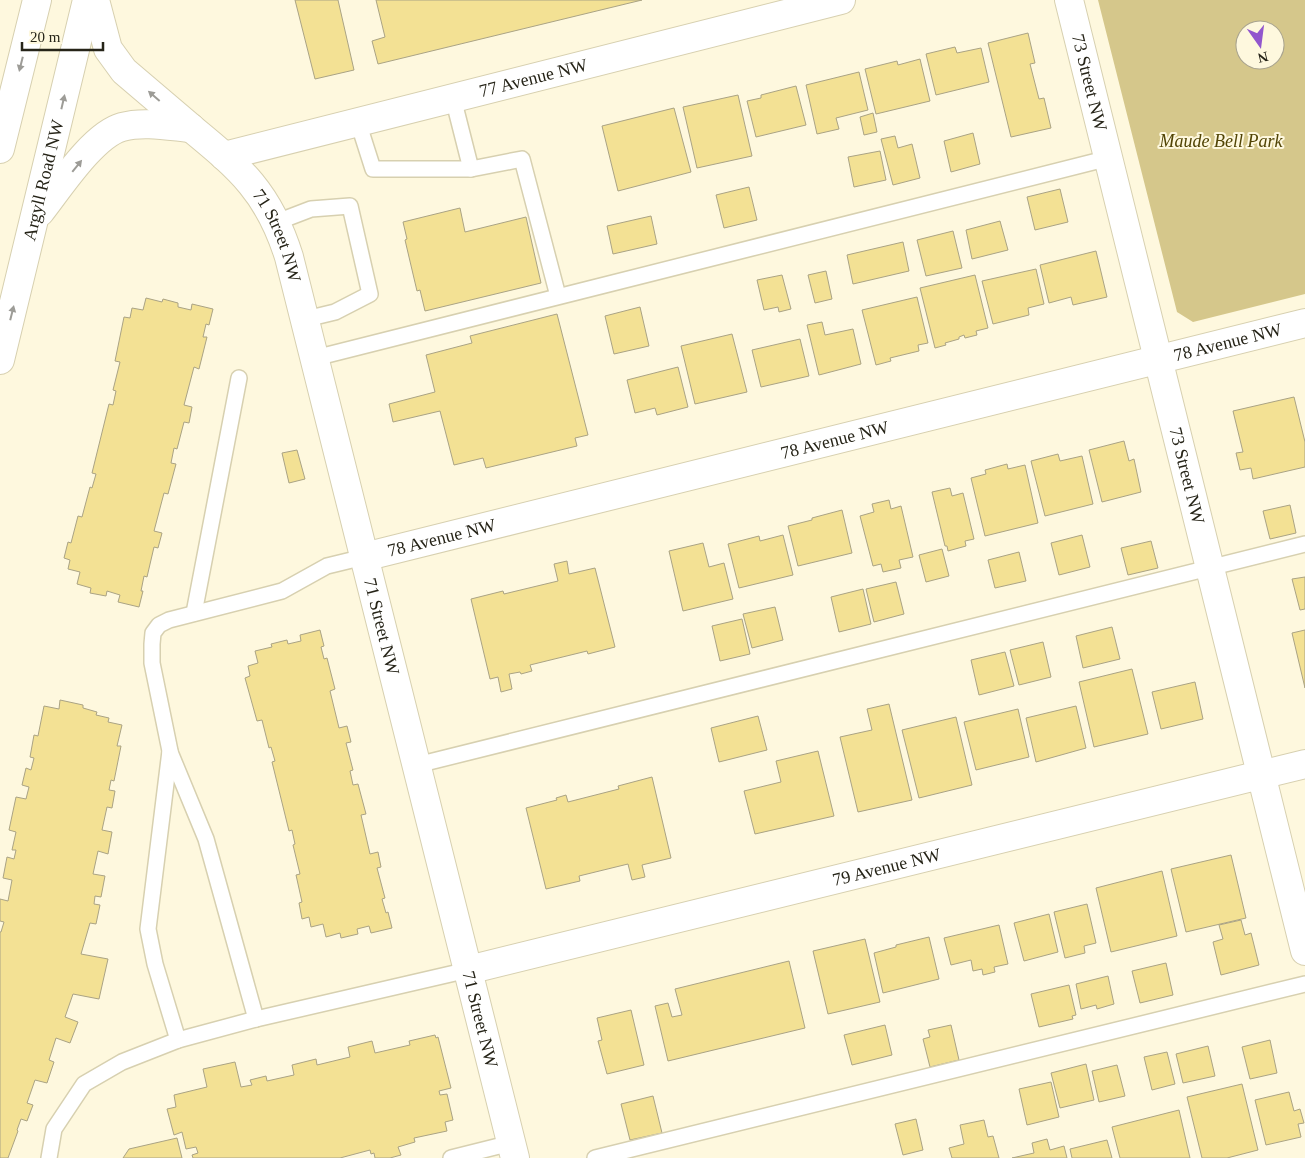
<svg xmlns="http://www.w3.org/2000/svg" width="1305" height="1158" font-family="Georgia,serif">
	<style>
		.green { fill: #d5c78b; fill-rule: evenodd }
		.building { fill: #f3e194; stroke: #aaa384 }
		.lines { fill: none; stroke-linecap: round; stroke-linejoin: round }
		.service-casing { stroke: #d7d0b0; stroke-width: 18 }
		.minor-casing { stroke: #d7d0b0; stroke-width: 30 }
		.tertiary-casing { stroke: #d7d0b0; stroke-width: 30 }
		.primary-casing { stroke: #d7d0b0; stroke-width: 30 }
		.service { stroke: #fff; stroke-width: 15 }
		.minor { stroke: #fff; stroke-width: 28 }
		.tertiary { stroke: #fff; stroke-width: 28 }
		.primary { stroke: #fff; stroke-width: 28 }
		.oneway { fill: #9d9c97 }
		.labels { text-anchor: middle; stroke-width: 4; stroke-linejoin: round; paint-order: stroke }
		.street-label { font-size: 18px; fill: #262418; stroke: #fef8de }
		.park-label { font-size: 18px; font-style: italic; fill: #514405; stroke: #fef8de }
	</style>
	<rect width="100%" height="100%" fill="#fef8de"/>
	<path class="green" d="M1098,0H1305V294L1193,322L1177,312ZM1245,30H1275V60H1245Z"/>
	<g class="building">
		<polygon points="295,0 338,0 354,70 315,79"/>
		<polygon points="376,0 642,0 378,64 372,41 385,37"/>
		<polygon points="1028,33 1035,63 1030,64 1039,99 1044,98 1051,128 1011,137 988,43"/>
		<polygon points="955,47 957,53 981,48 989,82 936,95 926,54"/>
		<polygon points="920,59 930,101 876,114 865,69 897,61 898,65"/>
		<polygon points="859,72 868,110 836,118 839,129 817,134 806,85"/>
		<polygon points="796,86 806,125 756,137 747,101 761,98 761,95"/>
		<polygon points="738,95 752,156 697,168 683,107"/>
		<polygon points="674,108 691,172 618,191 602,126"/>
		<polygon points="873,113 877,132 864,135 860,117"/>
		<polygon points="973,133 980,164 951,172 944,141"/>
		<polygon points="895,136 898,148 912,144 920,178 893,185 881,139"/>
		<polygon points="880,151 886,180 854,187 848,157"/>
		<polygon points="749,187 757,220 724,228 716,195"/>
		<polygon points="1060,189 1068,222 1035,230 1027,197"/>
		<polygon points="460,208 465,232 526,217 541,283 425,311 420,290 417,291 405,240 407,239 403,222"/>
		<polygon points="651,216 657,244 613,254 607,226"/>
		<polygon points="1000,221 1008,250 972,259 966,230"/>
		<polygon points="953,231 962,268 926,276 917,240"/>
		<polygon points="903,242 909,271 853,284 847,255"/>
		<polygon points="1096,251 1107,297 1073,305 1071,297 1049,303 1040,265"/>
		<polygon points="1036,269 1044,304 1028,308 1029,315 993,324 982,281"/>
		<polygon points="826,271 832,299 815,303 808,275"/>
		<polygon points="782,275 791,309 779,312 778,307 764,310 757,280"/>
		<polygon points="975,275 988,328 976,331 977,335 965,338 964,335 959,337 959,339 945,343 946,345 935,348 920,288"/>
		<polygon points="917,297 928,343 918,345 919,351 890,358 891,361 876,365 862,310"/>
		<polygon points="146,298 162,302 163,299 178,303 178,307 191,310 192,304 213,309 209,325 206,324 203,337 207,337 199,369 194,367 184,405 192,407 189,423 184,422 177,449 174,448 171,463 176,464 168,494 164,493 154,531 162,533 158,548 154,547 147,577 144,576 141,591 143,591 139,607 118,602 120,595 107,591 106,596 90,593 91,588 77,584 80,572 68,569 70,560 64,558 68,542 71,543 78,516 82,517 90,487 92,488 96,474 92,473 109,404 113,405 116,391 113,390 120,362 115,361 124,317 130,318 132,308 143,310"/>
		<polygon points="640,307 649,346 614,354 605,316"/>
		<polygon points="557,314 588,435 575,438 577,446 486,468 483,458 454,465 440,411 393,422 389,404 435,392 426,355 472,343 470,336"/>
		<polygon points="822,322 825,335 853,329 861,364 819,375 807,325"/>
		<polygon points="732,334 747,392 695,404 681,346"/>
		<polygon points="800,339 809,376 761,387 752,350"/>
		<polygon points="678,367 688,407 657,415 655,408 635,413 627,380"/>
		<polygon points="1294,397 1305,442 1305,467 1253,479 1251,468 1240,470 1236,453 1243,452 1233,411"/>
		<polygon points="1124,441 1129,461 1134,459 1141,492 1102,502 1089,450"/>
		<polygon points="297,450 305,479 289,483 282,453"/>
		<polygon points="1058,454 1060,461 1082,456 1093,504 1045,516 1031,461"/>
		<polygon points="1007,464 1008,469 1025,465 1038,523 985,536 971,478 986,474 985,470"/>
		<polygon points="950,488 952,496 963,493 974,539 965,541 966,546 948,551 947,546 945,546 932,492"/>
		<polygon points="889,500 891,509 901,506 913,557 899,560 901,568 883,572 881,564 873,566 860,516 874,512 872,504"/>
		<polygon points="1290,505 1296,533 1270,539 1263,511"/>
		<polygon points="842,510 852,553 798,566 788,526 812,520 812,518"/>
		<polygon points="783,535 793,575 739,588 728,544 759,536 760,541"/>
		<polygon points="1082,535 1090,567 1059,575 1051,543"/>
		<polygon points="1151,541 1158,568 1128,575 1121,548"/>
		<polygon points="703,543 709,567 724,563 733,599 683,611 669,551"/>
		<polygon points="942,549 949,576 926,582 919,555"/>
		<polygon points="1019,552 1026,581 995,588 988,560"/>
		<polygon points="567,561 569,574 595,568 615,647 588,654 587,651 530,665 532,671 521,674 520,672 509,674 512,689 501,692 498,677 490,679 471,599 503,591 504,594 558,581 554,564"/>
		<polygon points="1305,577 1305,609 1300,610 1292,579"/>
		<polygon points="896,582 904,614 874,622 866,589"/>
		<polygon points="863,589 871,624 839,632 831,597"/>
		<polygon points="775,607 783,640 752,648 743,614"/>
		<polygon points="742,619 750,654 720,661 712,626"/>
		<polygon points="1112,627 1120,659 1083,668 1076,636"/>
		<polygon points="320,630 324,646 321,647 324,659 327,658 335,689 330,691 339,728 347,726 351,742 346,743 353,770 350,771 353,785 358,784 366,814 361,815 370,854 378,852 381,867 377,868 385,898 382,899 386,913 388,912 392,928 371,933 369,926 357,929 358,934 341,938 340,933 326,937 323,924 311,927 309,917 302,919 299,903 302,902 296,875 300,874 293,845 295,844 292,830 289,831 272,762 275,761 271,747 269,748 262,720 257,721 245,678 250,676 248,666 258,663 255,651 272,647 271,644 287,640 288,644 301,641 300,635"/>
		<polygon points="1305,630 1305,688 1292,633"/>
		<polygon points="1043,642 1051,677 1019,685 1010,650"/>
		<polygon points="1005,652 1014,686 979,695 971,660"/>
		<polygon points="1132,669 1148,734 1094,747 1079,682"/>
		<polygon points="1195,682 1203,719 1161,729 1152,692"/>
		<polygon points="60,700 83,705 83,708 97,712 96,715 109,718 108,722 122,725 117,746 121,746 114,781 111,780 109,790 115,791 112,808 107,807 102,830 112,832 108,854 98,851 93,874 105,876 101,897 95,896 94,904 100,905 96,924 90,923 81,954 108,959 99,999 73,994 65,1017 78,1022 70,1043 56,1038 49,1060 54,1062 47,1083 35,1080 27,1103 33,1105 27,1121 21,1119 17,1130 18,1131 8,1158 0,1158 0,932 1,932 4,922 0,921 0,899 8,901 12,880 3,878 7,857 14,859 16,850 12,850 16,832 9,830 16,797 26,799 29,787 22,785 26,768 31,770 34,758 30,757 34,735 38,736 44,706 59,709"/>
		<polygon points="889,704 912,800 858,812 840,737 872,730 867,709"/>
		<polygon points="1076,706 1086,748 1036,762 1026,718"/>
		<polygon points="1018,709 1029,757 976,770 964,722"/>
		<polygon points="758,716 767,750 719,762 711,728"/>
		<polygon points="956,717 972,785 919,798 902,730"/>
		<polygon points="818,751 834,816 755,834 744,791 781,782 776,761"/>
		<polygon points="652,777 671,858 642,865 645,877 632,880 628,864 579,876 580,881 546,889 526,808 557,800 556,798 566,795 568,802 619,789 618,786"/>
		<polygon points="1231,855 1246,918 1186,932 1171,869"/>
		<polygon points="1162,871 1177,936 1111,952 1096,888"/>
		<polygon points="1087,904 1096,943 1084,946 1085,953 1065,958 1054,912"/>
		<polygon points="1049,914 1058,952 1024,961 1014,923"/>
		<polygon points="1241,920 1245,935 1251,933 1259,965 1221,975 1213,942 1223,939 1219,925"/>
		<polygon points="999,925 1008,964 994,967 995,972 983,975 982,969 973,971 971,960 951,965 944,938"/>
		<polygon points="929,937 939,979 883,993 874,953 896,947 896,945"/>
		<polygon points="865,939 880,1002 828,1014 813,951"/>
		<polygon points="789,961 805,1028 668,1061 655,1006 668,1003 672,1017 682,1015 675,989"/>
		<polygon points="1166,963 1173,995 1140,1003 1132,971"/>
		<polygon points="1108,976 1114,1004 1097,1009 1096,1005 1081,1009 1076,984"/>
		<polygon points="1069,985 1076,1015 1072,1016 1073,1019 1039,1027 1031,994"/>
		<polygon points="631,1010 644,1065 607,1074 598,1041 602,1040 597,1018"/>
		<polygon points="885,1025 892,1055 852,1065 844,1035"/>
		<polygon points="951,1025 959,1060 930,1067 923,1039 930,1037 928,1030"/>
		<polygon points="435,1035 436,1038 438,1037 451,1088 439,1091 440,1095 447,1094 453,1120 445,1122 447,1131 414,1138 415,1142 398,1147 401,1155 390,1158 375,1158 374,1153 371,1154 370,1150 340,1158 193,1158 192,1155 198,1153 196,1147 186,1149 182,1132 174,1135 167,1109 176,1107 174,1095 207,1087 203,1069 235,1062 241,1087 252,1085 250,1080 266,1076 267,1081 294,1075 292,1065 316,1059 317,1065 350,1057 348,1047 372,1041 375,1053 410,1045 409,1041"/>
		<polygon points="1270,1040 1277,1073 1250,1079 1242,1047"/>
		<polygon points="1208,1046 1215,1076 1183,1083 1176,1054"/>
		<polygon points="1167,1052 1175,1084 1152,1090 1144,1057"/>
		<polygon points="1086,1064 1094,1100 1060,1108 1051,1073"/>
		<polygon points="1117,1065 1125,1096 1099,1102 1092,1071"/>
		<polygon points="1051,1082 1059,1117 1027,1125 1019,1089"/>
		<polygon points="1242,1084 1258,1150 1227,1158 1202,1158 1187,1097"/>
		<polygon points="1289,1092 1294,1111 1300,1109 1304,1123 1298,1124 1301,1137 1266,1145 1255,1100"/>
		<polygon points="653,1096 662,1133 630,1140 621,1104"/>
		<polygon points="1179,1110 1190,1158 1120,1158 1112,1127"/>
		<polygon points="916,1119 923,1150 903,1155 895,1124"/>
		<polygon points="984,1120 988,1137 993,1136 999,1158 952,1158 949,1148 964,1144 960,1125"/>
		<polygon points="177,1138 182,1158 123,1158 129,1149"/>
		<polygon points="1047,1139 1050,1150 1064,1146 1067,1158 1012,1158 1034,1153 1032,1143"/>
		<polygon points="1107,1140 1112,1158 1072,1158 1070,1149"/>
	</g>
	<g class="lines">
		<defs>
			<g id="service">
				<polyline points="453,98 471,169 522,159 558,296"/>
				<polyline points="358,122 373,169 471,169"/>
				<polyline points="277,222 311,209 350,206 370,294 335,312 306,319"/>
				<polyline points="315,358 1109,158"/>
				<polyline points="194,613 239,378"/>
				<polyline points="170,752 206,839 256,1019"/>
				<polyline points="417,765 1305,544"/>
				<polyline points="178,1040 155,964 148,929 170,751 152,663 152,644 153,633 159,625 169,620 282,591 327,566 364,557"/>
				<polyline points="49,1158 54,1129 84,1084 122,1062 178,1040 256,1019 468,970"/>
				<polyline points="451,1158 511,1143"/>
				<polyline points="595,1158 1305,984"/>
			</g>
			<g id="minor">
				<path id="s1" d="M1069,0L1305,951"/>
				<path id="s2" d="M224,156L841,0"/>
				<path id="s3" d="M364,557L1305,323"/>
				<path id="s4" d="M468,970L1305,764"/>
			</g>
			<g id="tertiary">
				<path id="s5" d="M191,128C241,169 269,193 289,257L515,1158"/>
			</g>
			<g id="primary">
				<polyline points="95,0 108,49 124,71 191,128"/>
				<polyline points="0,149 37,0"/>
				<path d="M40,212C59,188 93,135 122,127C143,121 169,126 191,128"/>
				<path id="s6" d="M0,360L87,0"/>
			</g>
		</defs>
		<use href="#service" class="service-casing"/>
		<use href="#minor" class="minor-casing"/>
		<use href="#tertiary" class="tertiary-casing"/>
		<use href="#primary" class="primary-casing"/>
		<use href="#service" class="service"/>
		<use href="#minor" class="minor"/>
		<use href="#tertiary" class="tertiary"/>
		<use href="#primary" class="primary"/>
	</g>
	<defs><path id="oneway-solid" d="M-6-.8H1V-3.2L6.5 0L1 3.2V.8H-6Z" transform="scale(1.25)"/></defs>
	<g class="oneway">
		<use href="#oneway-solid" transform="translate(21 64) rotate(104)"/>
		<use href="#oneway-solid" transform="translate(154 96) rotate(-139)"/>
		<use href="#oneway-solid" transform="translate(63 102) rotate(-77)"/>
		<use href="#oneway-solid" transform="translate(77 166) rotate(-51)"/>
		<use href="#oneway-solid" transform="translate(12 313) rotate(-76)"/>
	</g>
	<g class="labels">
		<g class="street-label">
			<text dy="6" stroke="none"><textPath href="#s2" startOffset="319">77 Avenue NW</textPath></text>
			<text dy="6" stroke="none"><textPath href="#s1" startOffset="85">73 Street NW</textPath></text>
			<text dy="6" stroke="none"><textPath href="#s6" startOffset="185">Argyll Road NW</textPath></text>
			<text dy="6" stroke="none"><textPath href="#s5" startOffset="141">71 Street NW</textPath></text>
			<text dy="6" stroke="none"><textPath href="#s3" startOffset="890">78 Avenue NW</textPath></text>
			<text dy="6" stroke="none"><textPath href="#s3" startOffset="485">78 Avenue NW</textPath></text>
			<text dy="6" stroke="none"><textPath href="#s1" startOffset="490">73 Street NW</textPath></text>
			<text dy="6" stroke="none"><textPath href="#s3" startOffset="80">78 Avenue NW</textPath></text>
			<text dy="6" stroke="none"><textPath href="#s5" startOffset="546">71 Street NW</textPath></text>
			<text dy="6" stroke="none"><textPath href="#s4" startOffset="431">79 Avenue NW</textPath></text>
			<text dy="6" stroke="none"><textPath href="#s5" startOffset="951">71 Street NW</textPath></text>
		</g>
		<g class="park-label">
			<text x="1221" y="147">Maude Bell Park</text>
		</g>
	</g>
	<g transform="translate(1260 45) rotate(166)"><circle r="24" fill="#fef8de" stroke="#a8a38f"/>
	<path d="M0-4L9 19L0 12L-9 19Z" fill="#9256cd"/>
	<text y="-8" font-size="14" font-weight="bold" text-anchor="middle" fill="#262418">N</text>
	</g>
	<path d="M22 42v8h81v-8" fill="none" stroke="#262418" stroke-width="2.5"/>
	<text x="30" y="42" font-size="15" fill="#262418" stroke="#fef8de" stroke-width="4" paint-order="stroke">20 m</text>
</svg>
